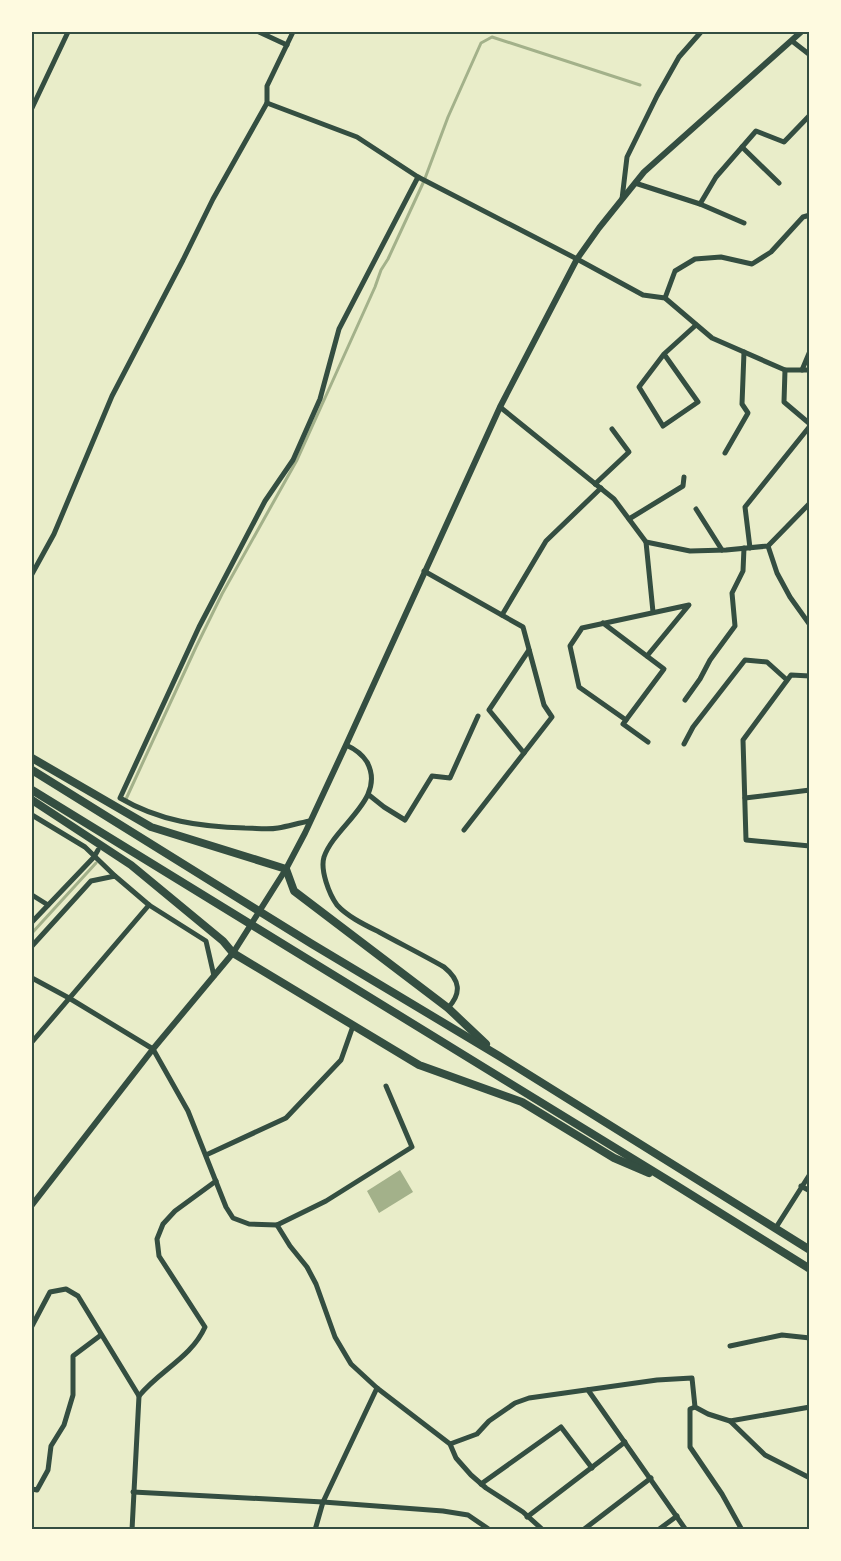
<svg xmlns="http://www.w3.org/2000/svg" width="841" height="1561" font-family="'Open Sans',sans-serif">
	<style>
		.water { fill: #a3b18a }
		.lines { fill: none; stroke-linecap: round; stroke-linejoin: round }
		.stream { stroke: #a3b18a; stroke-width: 3 }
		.minor { stroke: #344e41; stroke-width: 5 }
		.tertiary { stroke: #344e41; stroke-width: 6 }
		.trunk { stroke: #344e41; stroke-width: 8 }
		.neatline { fill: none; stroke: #344e41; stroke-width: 2 }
	</style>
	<rect width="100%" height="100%" fill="#e9edc9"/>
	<polygon class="water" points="400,1170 413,1192 379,1213 367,1191"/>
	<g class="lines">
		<g class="stream">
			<polyline points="126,799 196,647 222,594 297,460 375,287 381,270 388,259 424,181 448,117 481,43 492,37 640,85"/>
			<polyline points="32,933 96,863"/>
		</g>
		<g class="minor">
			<polyline points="259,32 287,45"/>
			<polyline points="792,41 810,55"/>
			<polyline points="267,103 357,137 418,177 577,259 643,295 665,298 712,338 785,370 810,370"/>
			<polyline points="32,108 68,32"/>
			<polyline points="742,147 779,183"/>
			<polyline points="635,183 700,204 716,177 756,131 784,142 810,115"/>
			<polyline points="622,199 627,157 657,96 679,57 701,32"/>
			<polyline points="700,204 744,223"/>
			<polyline points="665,298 675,271 695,259 721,257 752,264 771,252 803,217 810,215"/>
			<polyline points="664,354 698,402 663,426 639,387 664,354 696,325"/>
			<polyline points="785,370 784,402 810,424"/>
			<polyline points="802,370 810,351"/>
			<polyline points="500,407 614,499 646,542 690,551 726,550 768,546 810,503"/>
			<polyline points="725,453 748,413 742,404 744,352"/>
			<polyline points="595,484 629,452 612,429"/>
			<polyline points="696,509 722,550"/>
			<polyline points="629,519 683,486 684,477"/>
			<polyline points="646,542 653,612"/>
			<polyline points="768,546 777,573 790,597 810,625"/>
			<polyline points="750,548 745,507 810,426"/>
			<polyline points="424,571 523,627 544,705 552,717 464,830"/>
			<polyline points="32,574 54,534 112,396 183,260 213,199 267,103 267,86 293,32"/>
			<polyline points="502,615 546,541 601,488"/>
			<polyline points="603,623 664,669 623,724 648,742"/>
			<polyline points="810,676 791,675 743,740 746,840 810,846"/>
			<polyline points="685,700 700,679 710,660 735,626 732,593 743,571 744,548"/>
			<polyline points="626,720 579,687 570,646 582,628 689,605 647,656"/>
			<polyline points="684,744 693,727 745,660 767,662 787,680"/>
			<path d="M346,745C355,749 362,754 367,762C387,799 335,825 324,857C320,870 329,894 337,905C348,917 365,925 379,932C401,944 423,955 444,967C460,980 462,993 448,1008"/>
			<polyline points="524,753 489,710 529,650"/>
			<polyline points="369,795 384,807 405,820 432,776 450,778 478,716"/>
			<polyline points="745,798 810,790"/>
			<polyline points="32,815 85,847 115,876"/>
			<path d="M310,821C299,823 289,826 278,828C267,830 256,828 245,828C201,827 159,821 120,798L199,627L265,501L293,460L320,399L339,329L418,177"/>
			<polyline points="32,895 48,905"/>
			<polyline points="32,922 94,857 98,850"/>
			<polyline points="32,946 91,881 115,876 149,905 206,941 214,976"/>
			<polyline points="32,978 69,998 153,1049 188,1111 226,1207 233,1218 249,1224 277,1225 326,1201 412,1147 386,1086"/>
			<polyline points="32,1042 149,905"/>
			<polyline points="206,1155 286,1118 341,1060 353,1026"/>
			<polyline points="801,1186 810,1191"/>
			<polyline points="277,1225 290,1246 307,1267 316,1284 335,1337 351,1364 377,1388 450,1444 456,1458 471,1475 486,1488 523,1512 543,1530"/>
			<polyline points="775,1229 810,1174"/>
			<polyline points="32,1326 50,1292 66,1289 78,1296 139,1396"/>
			<polyline points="730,1346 782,1335 810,1338"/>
			<polyline points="588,1390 686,1530"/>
			<polyline points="695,1407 690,1409 690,1447 722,1494 742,1530"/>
			<polyline points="730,1421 765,1455 810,1478"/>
			<polyline points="450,1444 477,1434 489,1421 515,1403 529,1398 657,1380 692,1378 695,1407 708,1414 730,1421 810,1407"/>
			<polyline points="481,1484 561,1427 592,1468"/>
			<polyline points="32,1489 37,1490 48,1470 51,1446 64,1425 73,1395 73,1356 101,1335"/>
			<polyline points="133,1492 323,1502 443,1511 468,1515 490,1530"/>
			<polyline points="527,1517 625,1442"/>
			<path d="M132,1530L139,1396C160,1370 191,1358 205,1327L159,1256L157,1239L163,1224L175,1211L216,1181"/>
			<polyline points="315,1530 323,1502 377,1388"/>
			<polyline points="583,1530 651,1478"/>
			<polyline points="658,1530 677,1516"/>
		</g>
		<polyline class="tertiary" points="32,1205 153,1049 233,953 286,869 305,833 346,745 500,407 577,259 599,228 644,172 801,32"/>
		<g class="trunk">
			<polyline points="32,758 151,827 286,869 294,891 448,1008 486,1044"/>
			<polyline points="32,770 312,944 499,1056 810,1250"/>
			<polyline points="32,790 674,1184 810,1269"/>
			<polyline points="32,800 131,865 223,941 233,953 419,1065 522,1102 614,1158 649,1173"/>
		</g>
	</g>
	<rect width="841" height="1561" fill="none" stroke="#fefae0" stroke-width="66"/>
	<rect x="33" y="33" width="775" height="1495" class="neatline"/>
</svg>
